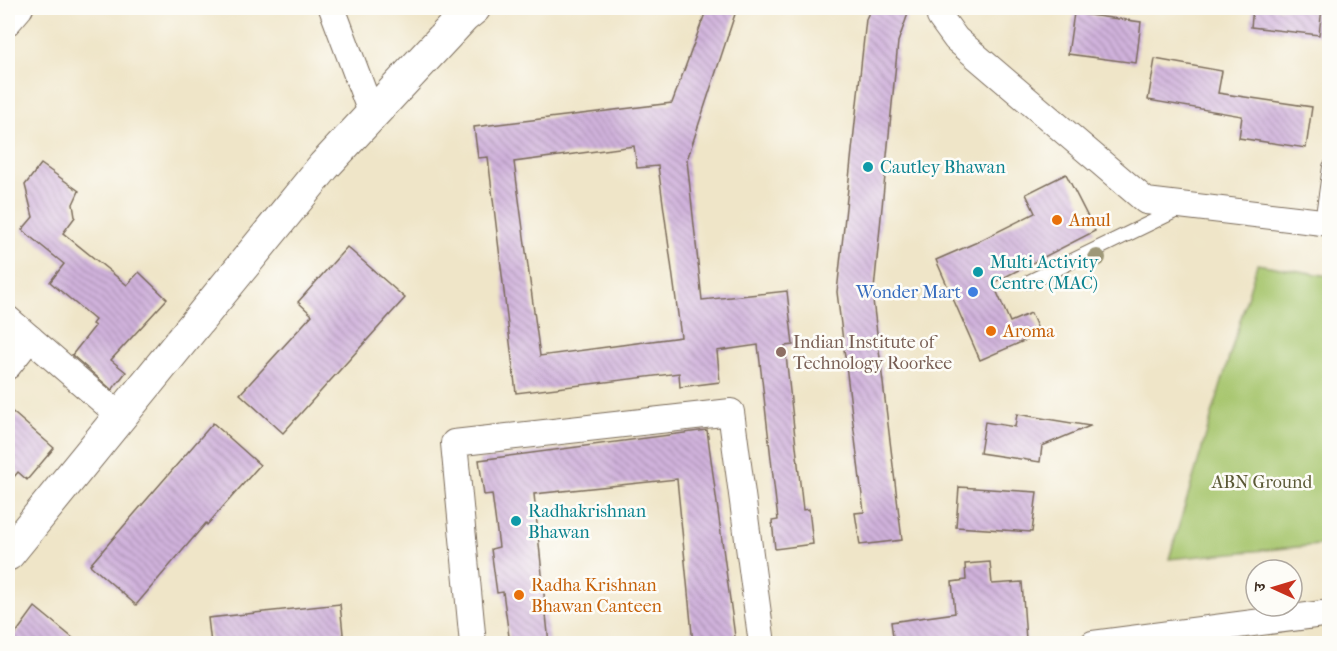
<svg xmlns="http://www.w3.org/2000/svg" width="1337" height="651" font-family="'IM FELL French Canon','Noto Serif Devanagari',serif">
	<style>
		.green { fill: #a7c66e; stroke: #717846; stroke-width: 1.5 }
		.building { fill: url(#building-back-hatch); fill-rule: evenodd }
		.lines { fill: none; stroke-linecap: round; stroke-linejoin: round }
		.service-casing { stroke: #7a6b5a; stroke-width: 16 }
		.minor-casing { stroke: #7a6b5a; stroke-width: 28 }
		.tertiary-casing { stroke: #7a6b5a; stroke-width: 35 }
		.service { stroke: #fff; stroke-width: 14 }
		.minor { stroke: #fff; stroke-width: 26 }
		.tertiary { stroke: #fff; stroke-width: 33 }
		.tree { fill: #9e9878 }
		.culture-dot { fill: #0f9aa8; stroke: #fdfcf7; stroke-width: 2 }
		.food-dot { fill: #e8710a; stroke: #fdfcf7; stroke-width: 2 }
		.shop-dot { fill: #3f7fe0; stroke: #fdfcf7; stroke-width: 2 }
		.education-dot { fill: #8d6e63; stroke: #fdfcf7; stroke-width: 2 }
		.labels { text-anchor: middle; stroke-width: 5; stroke-linejoin: round; paint-order: stroke }
		.culture-label { font-size: 18px; fill: #0d838f; stroke: #fdfcf7; text-anchor: start }
		.food-label { font-size: 18px; fill: #c56008; stroke: #fdfcf7; text-anchor: start }
		.shop-label { font-size: 18px; fill: #366cbe; stroke: #fdfcf7; text-anchor: end }
		.education-label { font-size: 18px; fill: #785e54; stroke: #fdfcf7; text-anchor: start }
		.park-label { font-size: 18px; fill: #5b5936; stroke: #fdfcf7 }
	</style>
	<defs>
		<pattern id="building-back-hatch" width="6" height="6" patternUnits="userSpaceOnUse" patternTransform="scale(1.5)"><rect width="6" height="6" fill="#d0b2dc"/><path d="M-1 5l2 2M0 0l6 6M5-1l2 2" fill="none" stroke="#aa91b2"/></pattern>
	</defs>
	<rect width="100%" height="100%" fill="#fdfcf7"/>
	<filter id="ink" filterUnits="userSpaceOnUse"><feTurbulence type="fractalNoise" baseFrequency=".0167" numOctaves="2"/><feDisplacementMap in="SourceGraphic" scale="12" xChannelSelector="R" yChannelSelector="G"/><feConvolveMatrix kernelMatrix="1 2 1 2 8 2 1 2 1" color-interpolation-filters="sRGB"/></filter>
	<filter id="wash" filterUnits="userSpaceOnUse"><feTurbulence type="fractalNoise" baseFrequency=".008" numOctaves="4" result="noise"/><feDisplacementMap in="SourceGraphic" scale="24" xChannelSelector="R" yChannelSelector="G"/><feGaussianBlur stdDeviation="1.35" result="paint"/><feColorMatrix in="noise" values="0 0 0 0 0 0 0 0 0 0 0 0 0 0 0 0 0 1.4 0 .05"/><feComposite in="paint" operator="in"/></filter>
	<g filter="url(#wash)">
		<rect width="100%" height="100%" fill="#efe5c8"/>
		<polygon class="green" points="1257,264 1329,276 1329,544 1169,559"/>
		<g id="blocks">
			<g class="building">
				<path d="M707,8H737L687,160L702,300L787,291L793,345L785,346L803,510L809,509L813,544L775,549L772,521L778,520L758,345L717,351L720,382L680,387L679,373L516,393L488,157L478,158L474,127L672,103ZM634,146L637,168L658,166L681,337L540,356L514,162Z"/>
				<polygon points="871,8 910,8 898,42 873,300 902,540 860,545 855,513 864,512 837,292 866,19"/>
				<polygon points="1253,8 1322,8 1319,35 1251,27"/>
				<polygon points="1074,13 1141,22 1136,63 1068,54"/>
				<polygon points="1155,59 1222,71 1218,93 1312,107 1306,148 1239,138 1242,116 1148,100"/>
				<polygon points="41,164 79,191 73,204 75,217 63,233 127,285 139,272 167,299 111,360 126,372 112,390 72,355 95,326 92,324 95,320 50,282 64,264 22,230 33,217 25,185"/>
				<polygon points="1066,174 1095,231 993,283 1010,322 1031,313 1040,334 980,360 936,260 975,243 1035,213 1026,194"/>
				<polygon points="347,247 405,298 283,433 240,394 312,315 298,302"/>
				<polygon points="8,408 54,448 27,480 18,472 8,484"/>
				<polygon points="1017,414 1090,426 1042,446 1040,462 980,453 985,422 1015,427"/>
				<polygon points="213,423 260,465 207,525 206,523 136,605 90,565"/>
				<polygon points="707,430 736,644 693,644 677,479 534,494 549,644 510,644 503,592 497,593 491,549 499,547 492,494 484,495 479,460"/>
				<polygon points="959,487 1037,492 1032,532 956,527"/>
				<polygon points="990,562 992,584 1022,582 1026,640 982,644 894,644 891,622 955,613 952,582 966,580 965,564"/>
				<polygon points="340,604 344,644 211,644 208,618"/>
				<polygon points="35,607 80,644 8,644"/>
			</g>
		</g>
	</g>
	<g filter="url(#ink)">
		<use href="#blocks" fill-opacity="0" stroke="#7a6b5a" stroke-width="1.5"/>
		<g class="lines">
			<defs>
				<g id="service">
					<polyline points="1322,222 1330,167"/>
					<polyline points="1029,282 1179,209"/>
				</g>
				<g id="minor">
					<polyline points="332,8 372,115"/>
					<polyline points="943,8 940,17 956,39 1146,201 1330,223"/>
					<polyline points="8,22 20,8"/>
					<polyline points="8,319 120,416"/>
					<polyline points="8,366 30,338"/>
					<polyline points="473,644 454,443 731,412 762,644"/>
					<polyline points="1093,644 1330,613"/>
				</g>
				<polyline id="tertiary" points="8,554 324,166 463,17 474,8"/>
			</defs>
			<use href="#service" class="service-casing"/>
			<use href="#minor" class="minor-casing"/>
			<use href="#tertiary" class="tertiary-casing"/>
			<use href="#service" class="service"/>
			<use href="#minor" class="minor"/>
			<use href="#tertiary" class="tertiary"/>
		</g>
		<circle class="tree" cx="1097" cy="258" r="9"/>
	</g>
	<g class="culture-dot">
		<circle cx="868" cy="167" r="6"/>
		<circle cx="978" cy="272" r="6"/>
		<circle cx="516" cy="521" r="6"/>
	</g>
	<g class="food-dot">
		<circle cx="1057" cy="220" r="6"/>
		<circle cx="991" cy="331" r="6"/>
		<circle cx="519" cy="595" r="6"/>
	</g>
	<circle class="shop-dot" cx="973" cy="292" r="6"/>
	<circle class="education-dot" cx="781" cy="352" r="6"/>
	<g class="labels">
		<g class="culture-label">
			<text x="880" y="173">Cautley Bhawan</text>
			<text x="990" y="268">Multi Activity<tspan x="990" dy="21">Centre (MAC)</tspan></text>
			<text x="528" y="517">Radhakrishnan<tspan x="528" dy="21">Bhawan</tspan></text>
		</g>
		<g class="food-label">
			<text x="1069" y="226">Amul</text>
			<text x="1003" y="337">Aroma</text>
			<text x="531" y="591">Radha Krishnan<tspan x="531" dy="21">Bhawan Canteen</tspan></text>
		</g>
		<g class="shop-label">
			<text x="961" y="298">Wonder Mart</text>
		</g>
		<g class="education-label">
			<text x="793" y="348">Indian Institute of<tspan x="793" dy="21">Technology Roorkee</tspan></text>
		</g>
		<g class="park-label">
			<text x="1262" y="488">ABN Ground</text>
		</g>
	</g>
	<rect width="1337" height="651" fill="none" stroke="#fdfcf7" stroke-width="30"/>
	<g transform="translate(1274 588) rotate(274)"><circle r="28" fill="#fdfcf7" stroke="#afa8a0" stroke-width="1.5"/>
	<path d="M0-4.5L10 22L0 15L-10 22Z" fill="#c8321e"/>
	<text y="-9" font-size="16" font-weight="bold" text-anchor="middle" fill="#3b2a1e">उ</text>
	</g>
</svg>
